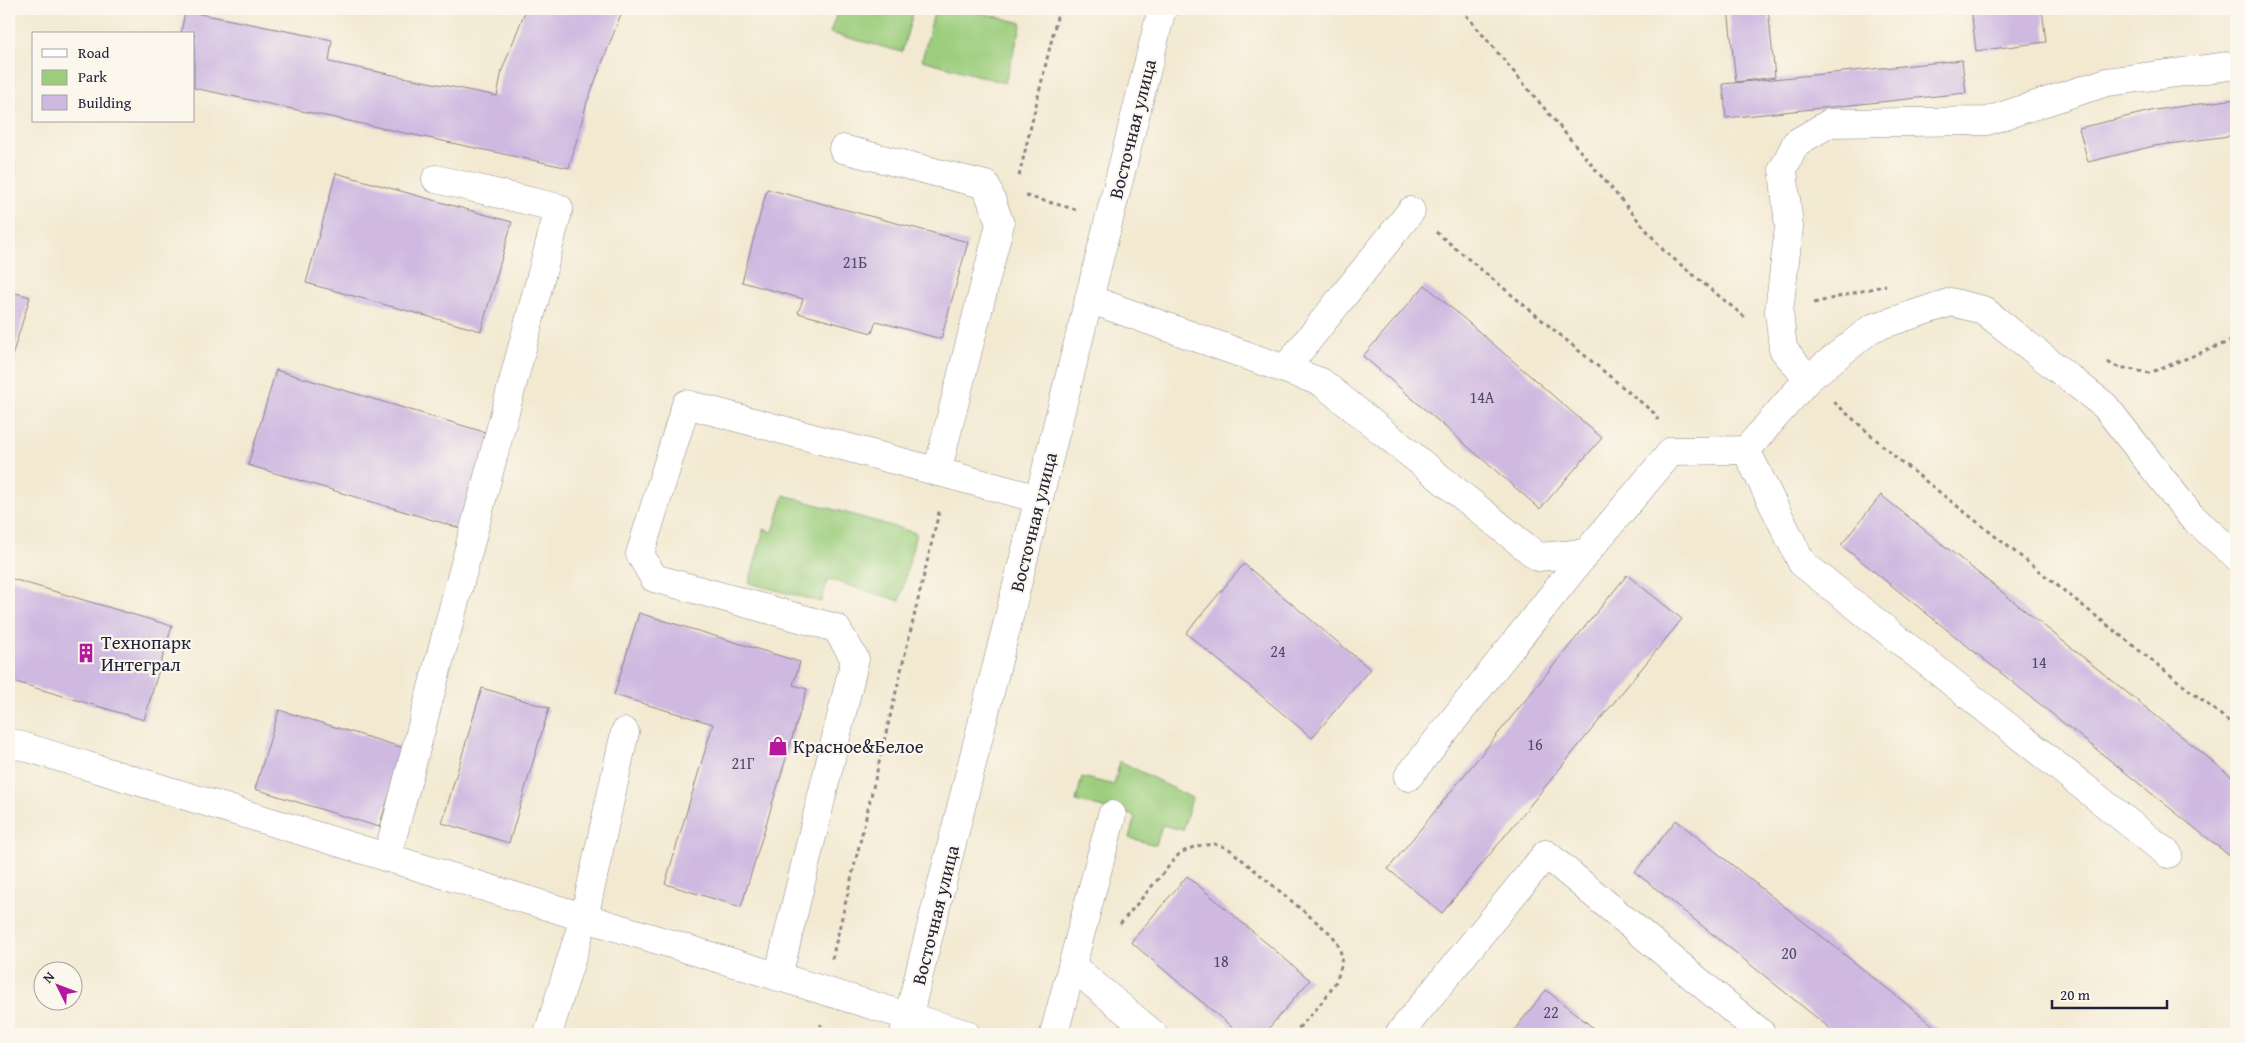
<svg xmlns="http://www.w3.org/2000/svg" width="2245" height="1043" font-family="'Gentium Book Plus',serif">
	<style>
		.green { fill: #9ccd7d; stroke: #5f785c }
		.building { fill: #cfb9e1 }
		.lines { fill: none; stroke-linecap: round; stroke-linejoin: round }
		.minor-casing { stroke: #8a8686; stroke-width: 29 }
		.path { stroke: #8a8686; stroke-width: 3; stroke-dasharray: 4 4; stroke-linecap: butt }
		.minor { stroke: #fff; stroke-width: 28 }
		.labels { text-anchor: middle; stroke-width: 4.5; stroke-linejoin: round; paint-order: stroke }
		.number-label { font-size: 16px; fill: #4d4864 }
		.street-label { font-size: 19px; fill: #22223b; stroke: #fbf7ec }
		.poi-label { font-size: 19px; fill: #22223b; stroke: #fbf7ec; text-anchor: start }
	</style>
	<rect width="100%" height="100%" fill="#fbf7ec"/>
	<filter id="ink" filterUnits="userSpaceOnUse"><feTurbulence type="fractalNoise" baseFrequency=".02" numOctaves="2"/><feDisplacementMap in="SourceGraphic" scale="10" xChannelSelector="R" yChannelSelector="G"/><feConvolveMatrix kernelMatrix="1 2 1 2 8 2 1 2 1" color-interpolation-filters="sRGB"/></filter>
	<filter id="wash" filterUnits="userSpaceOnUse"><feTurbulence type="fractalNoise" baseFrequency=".0096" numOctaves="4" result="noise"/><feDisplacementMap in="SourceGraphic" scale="20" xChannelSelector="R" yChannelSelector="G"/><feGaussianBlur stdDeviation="1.12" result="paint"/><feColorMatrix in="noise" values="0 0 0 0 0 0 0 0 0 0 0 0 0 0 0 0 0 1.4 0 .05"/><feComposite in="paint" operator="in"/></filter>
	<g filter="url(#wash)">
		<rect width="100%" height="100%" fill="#f3e9d1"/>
		<g class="green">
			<polygon points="838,9 914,9 902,52 830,33"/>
			<polygon points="935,9 966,9 1022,23 1005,83 922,60"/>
			<polygon points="784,495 916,533 900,601 828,579 821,602 749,583 764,529 773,532"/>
			<polygon points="1120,761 1192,798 1183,830 1162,825 1156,845 1129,838 1135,816 1076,801 1082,777 1114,785"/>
		</g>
		<g id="blocks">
			<g class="building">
				<polygon points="526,9 623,9 587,102 569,168 194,88 194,34 181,34 185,11 332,40 329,62 497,96 502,70"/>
				<polygon points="1728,9 1768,9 1775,77 1736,82"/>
				<polygon points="1971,9 2042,9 2046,42 1976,51"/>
				<polygon points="1962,60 1966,93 1726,118 1723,84"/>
				<polygon points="2236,99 2236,135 2154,146 2088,162 2079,128 2155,110"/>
				<polygon points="336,173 512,222 481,331 306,283"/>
				<polygon points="767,189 968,242 941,339 876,321 872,333 798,313 803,299 742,282"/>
				<polygon points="1425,285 1602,438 1540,509 1363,356"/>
				<polygon points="9,291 30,297 9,366"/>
				<polygon points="276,370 491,434 463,529 248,465"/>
				<polygon points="1881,495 2236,780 2236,861 1841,545"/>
				<polygon points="1244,564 1370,669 1312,738 1186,633"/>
				<polygon points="1627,575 1682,619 1442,913 1388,869"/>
				<polygon points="9,578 172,626 144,720 9,680"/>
				<polygon points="639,613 800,662 793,685 807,689 741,907 665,884 713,724 614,695"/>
				<polygon points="482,688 549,708 509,843 442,823"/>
				<polygon points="279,710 404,748 379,827 255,789"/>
				<polygon points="1676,820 1944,1034 1837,1034 1635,872"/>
				<polygon points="1187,876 1310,980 1264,1034 1240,1034 1131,942"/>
				<polygon points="1546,990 1601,1034 1511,1034"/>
			</g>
		</g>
	</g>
	<g filter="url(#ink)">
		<use href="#blocks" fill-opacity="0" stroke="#8a8686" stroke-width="1"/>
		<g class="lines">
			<defs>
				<g id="minor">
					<polyline points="843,149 986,185 1000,224 937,472"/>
					<polyline points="1089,299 1321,382 1538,557 1586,553 1672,451 1746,450 1808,379 1872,328 1951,302 1983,310 2105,406 2191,516 2236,556"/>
					<polyline points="1285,369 1411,211"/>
					<polyline points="1808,379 1783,349 1779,311 1789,227 1783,169 1796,143 1830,123 1987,121 2107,82 2236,65"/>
					<polyline points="1746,450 1802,563 2168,854"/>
					<polyline points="9,742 966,1034"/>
					<polyline points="1408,777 1586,553"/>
					<polyline points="387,858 559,208 436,179"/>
					<polyline points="1072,966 1153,1034"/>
					<polyline points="778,977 855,659 836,628 654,578 640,554 686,404 1039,499"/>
					<polyline points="548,1034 584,918 625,732"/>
					<polyline points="904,1034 1162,9"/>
					<polyline points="1054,1034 1112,815"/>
					<polyline points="1399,1034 1546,854 1762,1034"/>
				</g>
			</defs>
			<use href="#minor" class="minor-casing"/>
			<g class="path">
				<polyline points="1461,9 1664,251 1746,318"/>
				<polyline points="1019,176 1059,9"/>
				<polyline points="1026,196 1078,210"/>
				<polyline points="1436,232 1654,413 1658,420"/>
				<polyline points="1814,303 1886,285"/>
				<polyline points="2108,362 2114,366 2149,373 2236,339"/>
				<polyline points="1834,402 1899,460 2236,727"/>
				<path d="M1120,924L1180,853L1196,846L1214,844L1228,848L1331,934C1362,970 1316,1008 1293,1034"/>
				<polyline points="832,959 940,508"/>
				<polyline points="820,1034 821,1024"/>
			</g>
			<use href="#minor" class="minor"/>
		</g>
	</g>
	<defs>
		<symbol id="building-bare" viewBox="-9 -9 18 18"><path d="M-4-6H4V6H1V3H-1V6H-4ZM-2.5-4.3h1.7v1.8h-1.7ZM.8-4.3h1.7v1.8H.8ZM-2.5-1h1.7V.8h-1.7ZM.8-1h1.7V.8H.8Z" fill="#b5179e" stroke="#fbf7ec" stroke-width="2.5" paint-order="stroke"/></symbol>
		<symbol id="shop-bare" viewBox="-9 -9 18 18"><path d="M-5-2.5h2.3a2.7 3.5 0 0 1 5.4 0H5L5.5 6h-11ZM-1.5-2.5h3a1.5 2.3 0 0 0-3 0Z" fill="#b5179e" stroke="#fbf7ec" stroke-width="2.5" paint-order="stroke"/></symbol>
	</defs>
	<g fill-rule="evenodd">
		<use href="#building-bare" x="72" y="639" width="28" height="28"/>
		<use href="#shop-bare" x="764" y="732" width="28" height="28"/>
	</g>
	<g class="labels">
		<g class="number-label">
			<text x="855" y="268">21Б</text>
			<text x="1482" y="403">14А</text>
			<text x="1278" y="657">24</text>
			<text x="2039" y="668">14</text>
			<text x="1535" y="750">16</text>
			<text x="743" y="769">21Г</text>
			<text x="1789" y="959">20</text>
			<text x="1221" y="967">18</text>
			<text x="1551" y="1018">22</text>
		</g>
		<g class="street-label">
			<text transform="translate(1132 129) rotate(-76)" y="7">Восточная улица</text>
			<text transform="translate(1033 522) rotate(-76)" y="7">Восточная улица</text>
			<text transform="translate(935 915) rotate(-76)" y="7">Восточная улица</text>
		</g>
		<g class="poi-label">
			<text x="101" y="649">Технопарк<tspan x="101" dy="22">Интеграл</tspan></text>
			<text x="793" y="753">Красное&amp;Белое</text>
		</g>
	</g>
	<rect width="2245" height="1043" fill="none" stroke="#fbf7ec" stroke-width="30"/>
	<rect x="32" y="32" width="162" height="90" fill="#fbf7ec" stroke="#a4a2a5"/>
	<rect x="42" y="49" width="25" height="8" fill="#ffffff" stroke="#a4a2a5"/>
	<text x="78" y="58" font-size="15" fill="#22223b">Road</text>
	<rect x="42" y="70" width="25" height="15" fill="#9ccd7d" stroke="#a4a2a5"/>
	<text x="78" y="82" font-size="15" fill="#22223b">Park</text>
	<rect x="42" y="95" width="25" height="15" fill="#cfb9e1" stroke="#a4a2a5"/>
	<text x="78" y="108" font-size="15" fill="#22223b">Building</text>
	<g transform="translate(58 986) rotate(312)"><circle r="24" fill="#fbf7ec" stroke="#a4a2a5"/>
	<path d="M0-4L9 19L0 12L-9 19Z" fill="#b5179e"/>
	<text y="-8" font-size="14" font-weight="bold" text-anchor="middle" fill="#22223b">N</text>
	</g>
	<path d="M2052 1000v8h115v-8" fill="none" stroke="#22223b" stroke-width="2.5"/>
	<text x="2060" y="1000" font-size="15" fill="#22223b" stroke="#fbf7ec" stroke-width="4" paint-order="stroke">20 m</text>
</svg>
